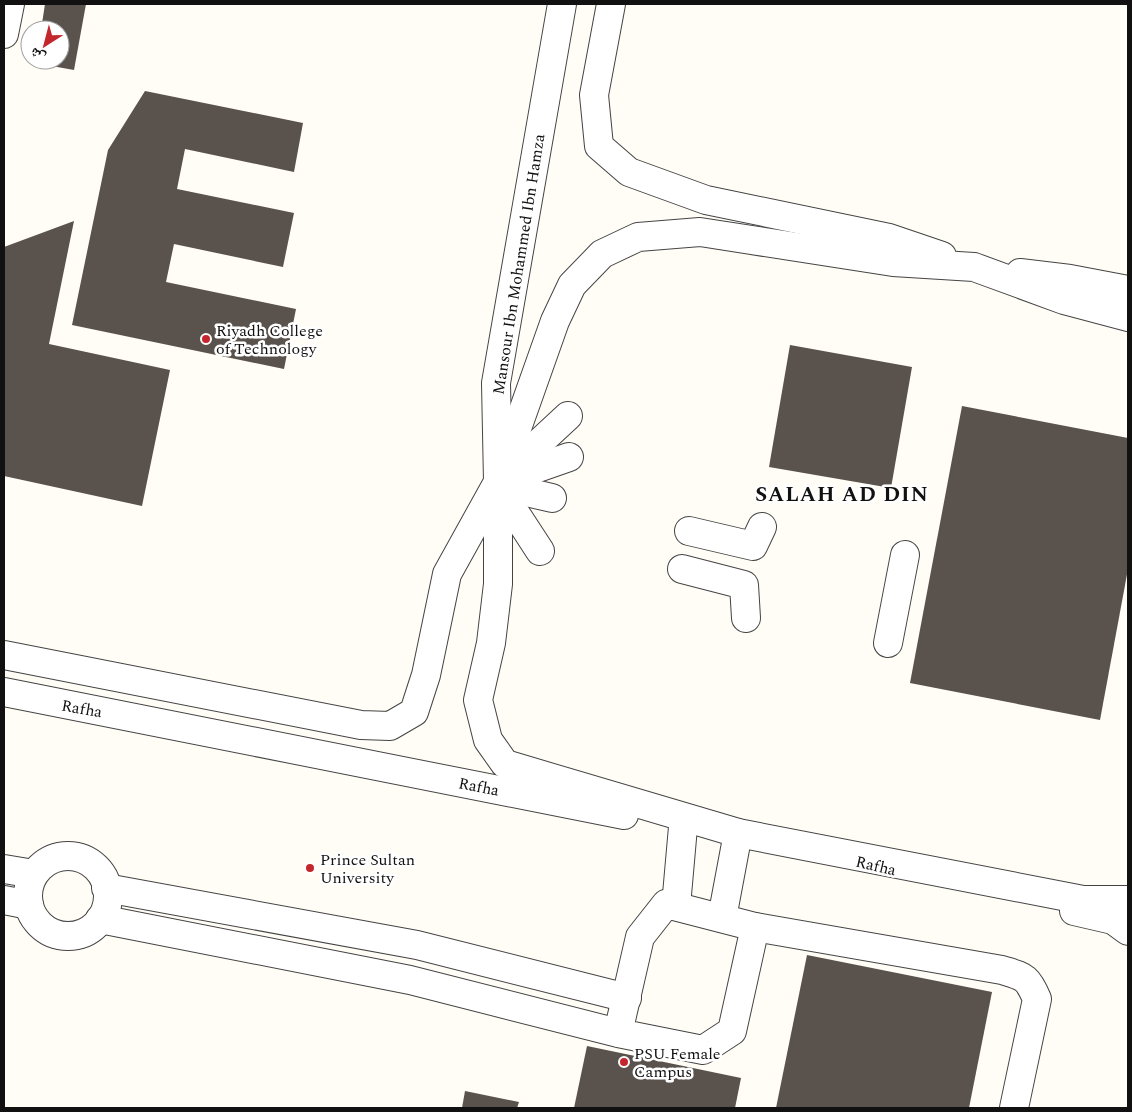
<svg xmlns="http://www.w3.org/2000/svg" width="1132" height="1112" font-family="Spectral,'Noto Naskh Arabic',serif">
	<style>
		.building { fill: #5a524d }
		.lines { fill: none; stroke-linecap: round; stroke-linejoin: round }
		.minor-casing { stroke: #444; stroke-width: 30 }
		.minor { stroke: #fff; stroke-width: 28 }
		.poi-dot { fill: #c4262e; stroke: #fff; stroke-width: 2 }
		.labels { text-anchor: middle; stroke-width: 5; stroke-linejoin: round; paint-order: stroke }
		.street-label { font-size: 16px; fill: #111; stroke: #fff }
		.poi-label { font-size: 16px; fill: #111; stroke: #fff; text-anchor: start }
		.district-label { font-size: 21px; font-weight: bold; letter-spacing: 1px; fill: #111; stroke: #fff }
	</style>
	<rect width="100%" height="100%" fill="#fffdf5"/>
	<g class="building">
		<polygon points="45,4 86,4 74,70 35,63 35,60 60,60 60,30 41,30"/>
		<polygon points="145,91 303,123 294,172 185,149 177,189 294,213 283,267 174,244 166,282 296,309 284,369 72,325 108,150"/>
		<polygon points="74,221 49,344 170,370 142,506 4,476 4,247"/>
		<polygon points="790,345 912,367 891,488 769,467"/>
		<polygon points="962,406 1128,438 1128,569 1100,720 910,683"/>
		<polygon points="807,955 992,992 969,1108 776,1108"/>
		<polygon points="587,1046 741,1078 735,1108 574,1108"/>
		<polygon points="465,1091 519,1102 517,1108 462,1108"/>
	</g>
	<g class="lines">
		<defs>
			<g id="minor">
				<polyline points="611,4 594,95 599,146 629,172 706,200 889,238 942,256"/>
				<polyline points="4,34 10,4"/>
				<polyline points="1020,273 1070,279 1128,290"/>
				<polyline points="1128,317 1064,300 974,267 893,262 700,232 638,237 602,254 572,285 555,321 498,482 498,584 491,643 478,700 488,740 505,764 738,833 1083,900 1128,900"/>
				<polyline points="500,479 568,416"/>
				<polyline points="506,479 569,457"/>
				<polyline points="497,485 540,551"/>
				<polyline points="497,485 552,498"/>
				<polyline points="689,531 753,546 762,527"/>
				<polyline points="682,569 744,585 746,618"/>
				<polyline points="888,643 905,555"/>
				<polyline points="4,655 361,725 390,726 414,712 426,675 447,574 498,482 496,383 562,4"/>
				<polyline points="4,692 624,815"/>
				<circle cx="68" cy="896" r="40"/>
				<polyline points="4,869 34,874"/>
				<polyline points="106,888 417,945 627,998"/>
				<polyline points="4,900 29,905"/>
				<polyline points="676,906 683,827"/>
				<polyline points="1074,911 1113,920 1128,931"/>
				<polyline points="722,918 738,833"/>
				<polyline points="100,919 410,980 618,1033 703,1050 732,1031 755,927 666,904 640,937 618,1033"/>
				<path d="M755,927L1002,970C1024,977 1027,976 1037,999L1014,1108"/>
			</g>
		</defs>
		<use href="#minor" class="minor-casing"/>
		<use href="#minor" class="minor"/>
	</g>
	<g class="poi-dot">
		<circle cx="206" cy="339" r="5"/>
		<circle cx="310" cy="868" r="5"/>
		<circle cx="624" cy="1062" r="5"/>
	</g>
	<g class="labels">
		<g class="street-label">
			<text transform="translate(518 264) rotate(-81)" y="6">Mansour Ibn Mohammed Ibn Hamza</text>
			<text transform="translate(82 708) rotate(10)" y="6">Rafha</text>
			<text transform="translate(479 786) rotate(11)" y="6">Rafha</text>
			<text transform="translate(876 865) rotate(13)" y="6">Rafha</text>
		</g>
		<g class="poi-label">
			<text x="216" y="336">Riyadh College<tspan x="216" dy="18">of Technology</tspan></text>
			<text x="320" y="865">Prince Sultan<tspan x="320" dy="18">University</tspan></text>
			<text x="634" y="1059">PSU Female<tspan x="634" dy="18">Campus</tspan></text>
		</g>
		<g class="district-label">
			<text x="842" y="501">SALAH AD DIN</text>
		</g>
	</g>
	<rect width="1132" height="1112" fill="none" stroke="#111111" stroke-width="10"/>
	<g transform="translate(45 45) rotate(216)"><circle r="24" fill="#ffffff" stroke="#a0a0a0"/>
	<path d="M0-4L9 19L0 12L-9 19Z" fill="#c4262e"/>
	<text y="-8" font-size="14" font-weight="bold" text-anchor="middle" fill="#111111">ش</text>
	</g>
</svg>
